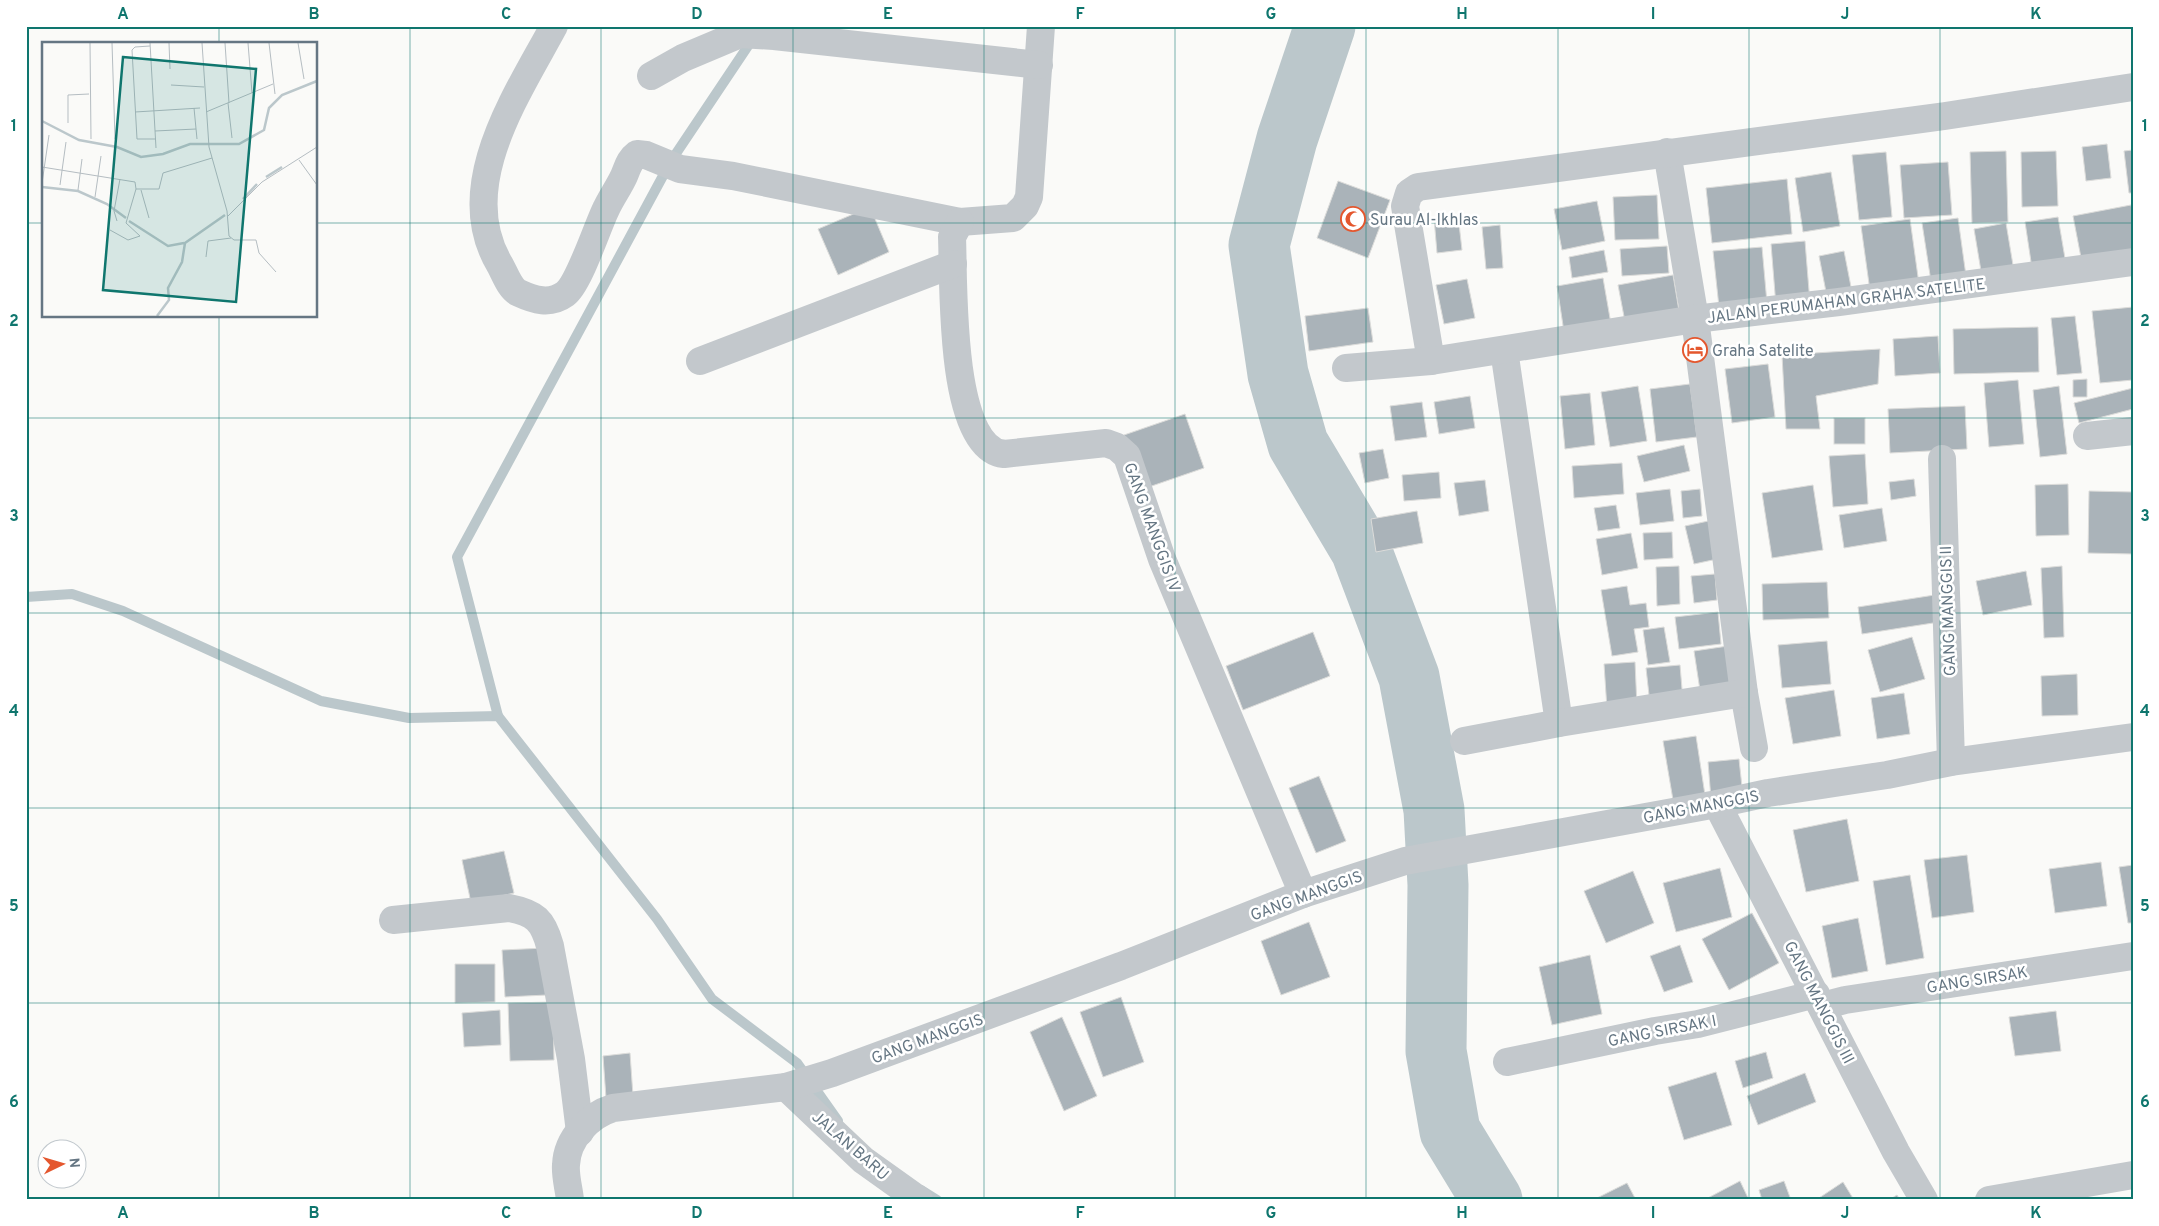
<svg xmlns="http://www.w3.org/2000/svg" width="2159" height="1226" font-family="Overpass,sans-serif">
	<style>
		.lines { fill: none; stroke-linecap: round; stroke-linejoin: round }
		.stream { stroke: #bbc7cb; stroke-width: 10 }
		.river { stroke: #bbc7cb; stroke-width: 61 }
		.building { fill: #aab3b9; stroke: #dcdcda }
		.street { stroke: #c3c8cc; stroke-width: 28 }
		.grid { fill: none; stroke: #0f766e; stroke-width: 1; stroke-opacity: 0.55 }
		.labels { text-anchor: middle; stroke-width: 5; stroke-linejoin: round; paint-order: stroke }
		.poi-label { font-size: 16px; fill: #657683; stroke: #fff; text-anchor: start }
		.street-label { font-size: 16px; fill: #657683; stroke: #fff }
		.inset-river { fill: none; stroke: #bbc7cb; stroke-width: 2.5 }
		.inset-road { fill: none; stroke: #b5bdc2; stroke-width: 1 }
		.view { fill: #0f766e; fill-opacity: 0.15; stroke: #0f766e; stroke-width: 2.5 }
		.inset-edge { fill: none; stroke: #657683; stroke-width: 2.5 }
		.neatline { fill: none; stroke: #0f766e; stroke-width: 2 }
		.grid-label { font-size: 16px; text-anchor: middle; font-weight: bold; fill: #0f766e }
	</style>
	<rect width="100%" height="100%" fill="#fafaf8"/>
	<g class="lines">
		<g class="stream">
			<polyline points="26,597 72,594 123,611 321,701 409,718 498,716 657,919 712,999 797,1063 838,1121"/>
			<polyline points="498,716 457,557 671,161 754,37"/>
			<polyline points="921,1190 937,1200"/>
		</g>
		<polyline class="river" points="1325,26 1287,139 1259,245 1278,374 1298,444 1361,550 1409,677 1434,810 1438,885 1436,1051 1450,1131 1492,1200"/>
	</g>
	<g class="building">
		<polygon points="2107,144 2111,178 2086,181 2082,147"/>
		<polygon points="2133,150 2133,193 2129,193 2124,151"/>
		<polygon points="2006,151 2008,222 1972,223 1970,152"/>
		<polygon points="2056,151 2058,206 2022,207 2021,152"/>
		<polygon points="1886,152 1892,217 1859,220 1852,155"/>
		<polygon points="1948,162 1952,215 1904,218 1900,165"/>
		<polygon points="1831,172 1840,226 1803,232 1795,178"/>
		<polygon points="1787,179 1792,234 1712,243 1706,188"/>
		<polygon points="1338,181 1390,200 1368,258 1317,238"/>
		<polygon points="1657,195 1659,239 1615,240 1613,197"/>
		<polygon points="1597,201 1605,241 1562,250 1554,209"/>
		<polygon points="2131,205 2133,215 2133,259 2083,268 2073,216"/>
		<polygon points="870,207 889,252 838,275 818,229"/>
		<polygon points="1458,215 1462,250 1437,253 1434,218"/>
		<polygon points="2058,217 2067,270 2033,275 2025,222"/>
		<polygon points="1958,218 1967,283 1932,288 1922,223"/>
		<polygon points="1910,219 1919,284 1870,291 1861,226"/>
		<polygon points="2006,223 2014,271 1982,277 1974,229"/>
		<polygon points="1500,225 1503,268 1486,269 1482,227"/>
		<polygon points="1805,241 1810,303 1776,306 1771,244"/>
		<polygon points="1667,246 1669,273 1622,276 1620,249"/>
		<polygon points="1762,247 1767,303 1719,307 1713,251"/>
		<polygon points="1604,250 1608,272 1572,278 1569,257"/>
		<polygon points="1844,251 1853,297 1828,302 1819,256"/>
		<polygon points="1673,275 1680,317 1626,327 1618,285"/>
		<polygon points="1603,278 1611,324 1564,332 1557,286"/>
		<polygon points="1467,279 1475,318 1444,324 1436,285"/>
		<polygon points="2133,307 2133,380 2100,383 2092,311"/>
		<polygon points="1368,308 1373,342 1309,351 1305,316"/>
		<polygon points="2075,316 2082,373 2057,375 2051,318"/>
		<polygon points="2038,327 2039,372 1954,374 1953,329"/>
		<polygon points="1938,336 1940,373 1895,376 1893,339"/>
		<polygon points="1880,349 1878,384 1816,396 1820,429 1786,429 1782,355"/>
		<polygon points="1768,364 1775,417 1732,423 1725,369"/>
		<polygon points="2087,379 2087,397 2073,397 2073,380"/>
		<polygon points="2018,380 2024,444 1989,447 1984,383"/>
		<polygon points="1690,384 1697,437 1656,442 1650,389"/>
		<polygon points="1638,386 1647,441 1610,447 1601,392"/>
		<polygon points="2059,386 2067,454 2040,457 2033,390"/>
		<polygon points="2133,388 2133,409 2079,423 2074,403"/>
		<polygon points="1590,393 1595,445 1565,449 1560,396"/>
		<polygon points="1470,396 1475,428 1439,434 1434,402"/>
		<polygon points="1422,402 1427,437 1395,441 1390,406"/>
		<polygon points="1965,406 1967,449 1890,453 1888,409"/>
		<polygon points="1185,414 1204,468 1143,489 1124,435"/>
		<rect x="1834" y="418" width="31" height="26"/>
		<polygon points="1684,445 1690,471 1644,482 1637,456"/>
		<polygon points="1383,449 1389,478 1365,483 1359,453"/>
		<polygon points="1865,454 1868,504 1833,507 1829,456"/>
		<polygon points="1622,463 1624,494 1574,498 1572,466"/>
		<polygon points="1439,472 1441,498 1404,501 1402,475"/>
		<polygon points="1914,479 1916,496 1891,500 1889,482"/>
		<polygon points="1485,480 1489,511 1459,516 1454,483"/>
		<polygon points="2068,484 2069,535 2036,536 2035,485"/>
		<polygon points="1813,485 1823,550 1772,558 1762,493"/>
		<polygon points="1670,489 1674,521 1640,525 1636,493"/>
		<polygon points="1700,489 1702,516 1683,518 1681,491"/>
		<polygon points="2089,491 2133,492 2133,554 2088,553"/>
		<polygon points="1616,505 1620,528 1598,531 1594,508"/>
		<polygon points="1882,508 1887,541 1844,548 1839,515"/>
		<polygon points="1417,511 1423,543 1376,552 1371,519"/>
		<polygon points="1713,520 1722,558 1694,564 1685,526"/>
		<polygon points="1672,532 1673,558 1644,560 1643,533"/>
		<polygon points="1631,533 1638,568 1602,575 1596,539"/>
		<polygon points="1679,566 1680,604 1657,606 1656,567"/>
		<polygon points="2062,566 2064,637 2044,638 2041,568"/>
		<polygon points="2026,571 2032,605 1983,615 1976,581"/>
		<polygon points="1715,574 1717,600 1694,603 1691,576"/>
		<polygon points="1827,582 1829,618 1763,620 1762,584"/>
		<polygon points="1627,586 1630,605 1646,603 1649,627 1634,629 1638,652 1612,656 1601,590"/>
		<polygon points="1941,594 1946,621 1862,634 1858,607"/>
		<polygon points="1718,612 1721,644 1679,649 1675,617"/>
		<polygon points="1664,627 1670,662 1648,665 1643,630"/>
		<polygon points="1313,632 1330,676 1243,710 1226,666"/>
		<polygon points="1912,637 1925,679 1880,692 1868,650"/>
		<polygon points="1827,641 1831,684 1782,688 1778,645"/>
		<polygon points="1728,646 1734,693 1701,697 1694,651"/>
		<polygon points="1635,662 1637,707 1607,709 1604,664"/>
		<polygon points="1680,665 1683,701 1650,704 1646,668"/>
		<polygon points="2077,674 2078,715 2042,716 2041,676"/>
		<polygon points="1834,690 1841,736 1793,744 1785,698"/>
		<polygon points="1904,693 1910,734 1877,739 1871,698"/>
		<polygon points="1696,736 1705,795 1673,800 1663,741"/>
		<polygon points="1739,759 1743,796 1711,799 1708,762"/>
		<polygon points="1319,776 1346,841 1316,853 1289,788"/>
		<polygon points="1847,819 1859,881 1806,892 1793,830"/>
		<polygon points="504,851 514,893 471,903 462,860"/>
		<polygon points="1967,855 1974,912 1932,918 1924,860"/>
		<polygon points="2101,862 2107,906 2055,913 2049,869"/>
		<polygon points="2133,865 2133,923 2128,923 2119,867"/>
		<polygon points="1720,868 1732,917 1676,932 1663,883"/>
		<polygon points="1633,871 1654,923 1606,943 1584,891"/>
		<polygon points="1910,875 1924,958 1886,965 1873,881"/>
		<polygon points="1752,913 1779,963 1729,990 1702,939"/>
		<polygon points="1858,918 1868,971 1832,978 1822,926"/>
		<polygon points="1309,922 1330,977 1281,995 1261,941"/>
		<polygon points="1680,945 1693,982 1664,992 1650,956"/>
		<polygon points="545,948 547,995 505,997 502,950"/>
		<polygon points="1590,955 1602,1014 1552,1025 1539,967"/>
		<polygon points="455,964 495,964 495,1002 455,1003"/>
		<polygon points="1121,997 1144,1062 1103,1077 1080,1012"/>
		<polygon points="553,1002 554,1060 510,1061 508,1003"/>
		<polygon points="500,1010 501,1045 464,1047 462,1013"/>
		<polygon points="2056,1011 2061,1051 2015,1056 2009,1017"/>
		<polygon points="1062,1017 1097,1096 1064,1111 1030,1032"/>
		<polygon points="1766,1052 1773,1078 1743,1088 1735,1061"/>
		<polygon points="630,1053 633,1096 606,1098 603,1056"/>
		<polygon points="1716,1072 1732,1125 1684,1140 1668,1087"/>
		<polygon points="1805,1073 1816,1102 1758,1125 1747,1096"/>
		<polygon points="1740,1181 1749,1200 1704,1200"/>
		<polygon points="1784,1181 1791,1200 1762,1200 1759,1190"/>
		<polygon points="1843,1182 1854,1200 1816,1200"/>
		<polygon points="1627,1183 1636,1200 1593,1200"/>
		<polygon points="1897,1195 1900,1200 1889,1200"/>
	</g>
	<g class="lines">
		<g class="street">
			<path d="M554,26C517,95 453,187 500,265C505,274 510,289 519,293C534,300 550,305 565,294C579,284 597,227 606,209C611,198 619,187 624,176C628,167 629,160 637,154L646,155L680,169L733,176L960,222L1013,218L1025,206L1029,197L1041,26"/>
			<polyline points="651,76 683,58 740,34 774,36 1039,65"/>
			<polyline points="1667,152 1695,319 1744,693 1754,748"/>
			<path d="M960,222L952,237C954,280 948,448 1004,454L1106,443L1117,447L1127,456L1162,559L1303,894"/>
			<polyline points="1504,350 1559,723"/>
			<polyline points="700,361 953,264"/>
			<polyline points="1431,361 1405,206 1409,193 1418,187 1945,116 2133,87"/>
			<polyline points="1346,368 1431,361 1695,319 1839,302 2133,262"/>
			<polyline points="2087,436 2133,431"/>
			<polyline points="1942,459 1951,762"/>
			<polyline points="1464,741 1559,723 1744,693"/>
			<polyline points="1717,804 1896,1152 1924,1200"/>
			<path d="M393,920L509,908C535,913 543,920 550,946L571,1059L580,1132"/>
			<polyline points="1822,1006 1845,1000 2133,956"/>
			<polyline points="1507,1062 1655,1031 1698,1024 1816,994"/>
			<polyline points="786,1087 863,1160 919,1200"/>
			<path d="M570,1200C569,1189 565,1176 566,1165C567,1138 590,1115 613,1108L786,1087L832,1073L1121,966L1303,894L1405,861L1717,804L1768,793L1887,775L1951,762L2133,737"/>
			<polyline points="1989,1200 2133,1175"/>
		</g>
	</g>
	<path class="grid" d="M219,26V44M410,26V1200M601,26V1200M793,26V1200M984,26V1200M1175,26V1200M1366,26V1200M1558,26V1200M1749,26V1200M1940,26V1200M26,223H44M316,223H2133M219,316V1200M26,418H2133M26,613H2133M26,808H2133M26,1003H2133"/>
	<defs>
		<symbol id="mosque-ring" viewBox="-11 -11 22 22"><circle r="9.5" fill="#fff" stroke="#e4572e" stroke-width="1.5"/><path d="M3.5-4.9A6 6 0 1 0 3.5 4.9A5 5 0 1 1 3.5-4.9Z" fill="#e4572e"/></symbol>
		<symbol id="hotel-ring" viewBox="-11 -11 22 22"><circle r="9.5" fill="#fff" stroke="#e4572e" stroke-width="1.5"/><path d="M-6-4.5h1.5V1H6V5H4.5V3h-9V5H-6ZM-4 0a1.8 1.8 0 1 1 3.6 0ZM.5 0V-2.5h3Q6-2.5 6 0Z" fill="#e4572e"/></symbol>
	</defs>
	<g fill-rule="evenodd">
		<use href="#mosque-ring" x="1339" y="205" width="28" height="28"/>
		<use href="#hotel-ring" x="1681" y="336" width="28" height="28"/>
	</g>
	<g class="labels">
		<g class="poi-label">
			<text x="1370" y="225">Surau Al-Ikhlas</text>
			<text x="1712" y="356">Graha Satelite</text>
		</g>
		<g class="street-label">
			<text transform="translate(1846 300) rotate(-7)" y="6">JALAN PERUMAHAN GRAHA SATELITE</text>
			<text transform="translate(1153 527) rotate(70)" y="6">GANG MANGGIS IV</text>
			<text transform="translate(1947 611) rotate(-92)" y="6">GANG MANGGIS II</text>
			<text transform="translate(1701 806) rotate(-11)" y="6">GANG MANGGIS</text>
			<text transform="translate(1306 895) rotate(-20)" y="6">GANG MANGGIS</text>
			<text transform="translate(1977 979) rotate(-9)" y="6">GANG SIRSAK</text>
			<text transform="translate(1820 1002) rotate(63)" y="6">GANG MANGGIS III</text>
			<text transform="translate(1662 1030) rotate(-11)" y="6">GANG SIRSAK I</text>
			<text transform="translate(927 1038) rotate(-20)" y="6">GANG MANGGIS</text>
			<text transform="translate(851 1145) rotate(41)" y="6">JALAN BARU</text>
		</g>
	</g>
	<g transform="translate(42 42)">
		<rect width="275" height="275" fill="#fafaf8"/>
		<path class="inset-river" d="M0,79L37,98L75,105L99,115L121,112L148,102H197L222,88L227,66L240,53L275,39M224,135L240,125M0,145L36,149L65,162L84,176M201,157L215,142M87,179L126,204L142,201M115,274L127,258L126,246L140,220L143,201L183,173"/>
		<path class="inset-road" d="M48,1L49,97M70,1L73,97M108,1L114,106M127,1L128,27M160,1L167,105L185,169L187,194L192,198H214L217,211L234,230M183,1L187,61M206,1L210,51M227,1L233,52M256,1L262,37M108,4L93,5L90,8L95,97H114M129,43L162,45M186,61L190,96M152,66L155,97M93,70L158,66M164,70L231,42M26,81V53L47,52M113,89L154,87M257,118L275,143M0,125L93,140L94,147L84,181L98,194L86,198L68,188M0,141L7,93M18,143L24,100M94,147H117L121,131L170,116M36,148L40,117M99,148L107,176M53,155L59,114M186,174L220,140L275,105M75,179L72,169L78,137M164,215L166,199L189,196"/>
		<path class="view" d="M81,15L214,27L194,260L61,248Z"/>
		<rect width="275" height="275" class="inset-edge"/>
	</g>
	<rect width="2159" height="1226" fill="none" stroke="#ffffff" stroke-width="55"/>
	<g transform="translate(62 1164) rotate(85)"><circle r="24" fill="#ffffff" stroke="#c1c8cd"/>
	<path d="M0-4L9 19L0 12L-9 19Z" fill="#e4572e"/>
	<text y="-8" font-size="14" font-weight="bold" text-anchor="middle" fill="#657683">N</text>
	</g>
	<rect x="28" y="28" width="2104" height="1170" class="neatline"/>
	<g class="grid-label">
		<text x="123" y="19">A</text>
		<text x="314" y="19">B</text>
		<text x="506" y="19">C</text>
		<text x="697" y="19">D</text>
		<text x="888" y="19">E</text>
		<text x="1080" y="19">F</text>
		<text x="1271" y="19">G</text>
		<text x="1462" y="19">H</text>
		<text x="1653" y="19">I</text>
		<text x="1845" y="19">J</text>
		<text x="2036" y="19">K</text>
		<text x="14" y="131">1</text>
		<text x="2145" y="131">1</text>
		<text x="14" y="326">2</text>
		<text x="2145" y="326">2</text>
		<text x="14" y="521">3</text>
		<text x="2145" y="521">3</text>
		<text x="14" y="716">4</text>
		<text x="2145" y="716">4</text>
		<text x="14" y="911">5</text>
		<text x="2145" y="911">5</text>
		<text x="14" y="1107">6</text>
		<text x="2145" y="1107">6</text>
		<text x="123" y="1218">A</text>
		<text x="314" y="1218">B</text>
		<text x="506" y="1218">C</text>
		<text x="697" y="1218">D</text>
		<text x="888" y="1218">E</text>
		<text x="1080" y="1218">F</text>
		<text x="1271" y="1218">G</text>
		<text x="1462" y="1218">H</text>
		<text x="1653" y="1218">I</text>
		<text x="1845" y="1218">J</text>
		<text x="2036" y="1218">K</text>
	</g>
</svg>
